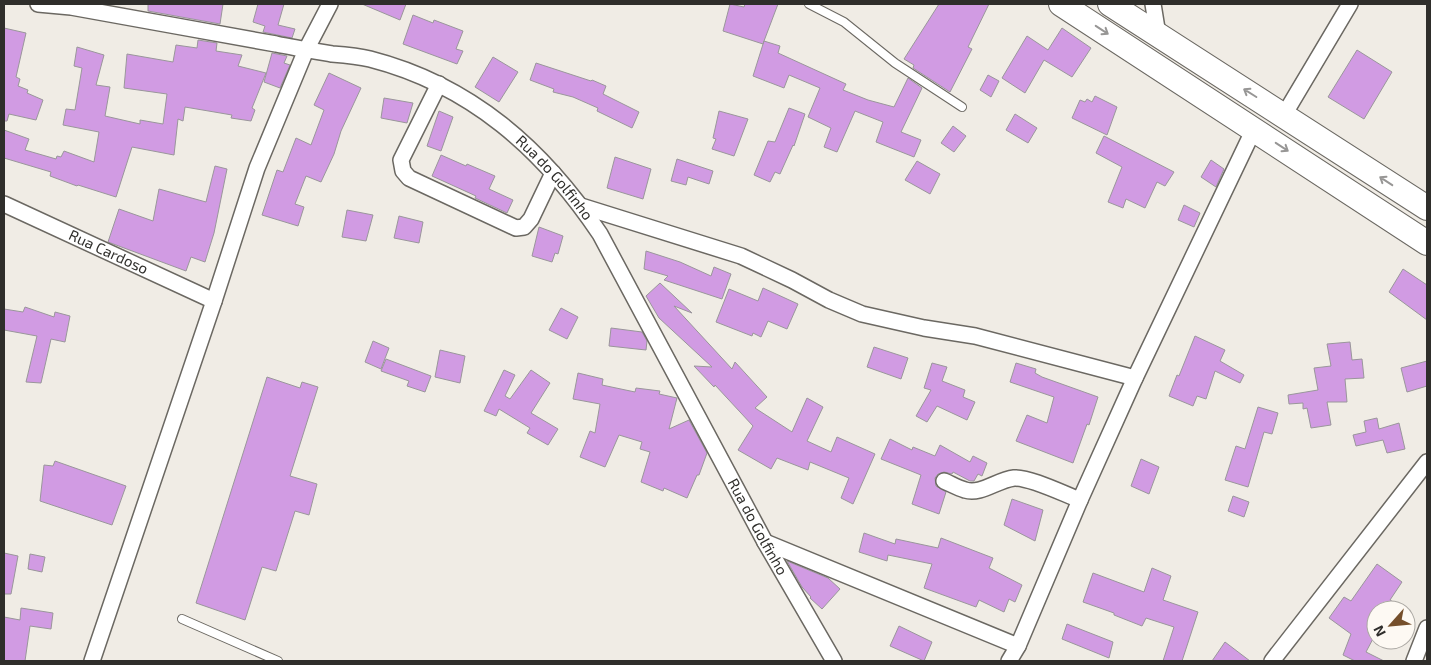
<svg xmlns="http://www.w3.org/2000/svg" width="1431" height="665" font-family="'Exo 2',sans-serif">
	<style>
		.building { fill: #d19be3; stroke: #9a969b }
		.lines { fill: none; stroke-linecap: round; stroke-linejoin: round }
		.service-casing { stroke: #6b6862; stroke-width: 10 }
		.minor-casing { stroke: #6b6862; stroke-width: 18 }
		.primary-casing { stroke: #6b6862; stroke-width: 26 }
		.service { stroke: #fff; stroke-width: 8 }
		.minor { stroke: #fff; stroke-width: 15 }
		.primary { stroke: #fff; stroke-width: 24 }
		.oneway { stroke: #979695 }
		.labels { text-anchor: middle; stroke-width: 4; stroke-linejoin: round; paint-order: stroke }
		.street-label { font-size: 15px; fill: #2f2e2b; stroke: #fdf9f3 }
	</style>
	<rect width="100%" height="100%" fill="#f0ece5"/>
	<g class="building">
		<polygon points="148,4 223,4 220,24 148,11"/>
		<polygon points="258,4 284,4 278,25 295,29 292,38 263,32 265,26 253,22"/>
		<polygon points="362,4 406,4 400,20"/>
		<polygon points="730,4 744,7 745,4 778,4 764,41 780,46 778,53 846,84 843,90 868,100 894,107 908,78 922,88 901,132 921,140 914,157 876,142 883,122 855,111 837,152 824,147 831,128 808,117 820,88 789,75 784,88 753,76 764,41 763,44 723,31"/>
		<polygon points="939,4 989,4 968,47 972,49 950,92 913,68 914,65 904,59"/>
		<polygon points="413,15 433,23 434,20 463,31 456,49 463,51 457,64 403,44"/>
		<polygon points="4,28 26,33 16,77 20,79 18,86 28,90 27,93 43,100 36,120 9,114 7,121 4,121"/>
		<polygon points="1062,28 1091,48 1072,77 1044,60 1025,93 1002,78 1027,36 1048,50"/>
		<polygon points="198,40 217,43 216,51 242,55 238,66 266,73 252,108 255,110 251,121 231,118 232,115 185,107 183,121 178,119 174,155 132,147 116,197 78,185 77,186 50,176 51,172 4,158 4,130 29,139 25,150 56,159 57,156 61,157 64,151 94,162 99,132 63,125 66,109 75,110 82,68 74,66 77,47 104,55 96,85 110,87 105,116 140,124 140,120 163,124 167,94 124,88 127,54 173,62 176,45 197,48"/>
		<polygon points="1357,50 1392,72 1364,119 1328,97"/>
		<polygon points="272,53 287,56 284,63 290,65 280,88 264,82"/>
		<polygon points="493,57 518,72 499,102 475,87"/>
		<polygon points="536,63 591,81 592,80 606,86 603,94 639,112 632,128 597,111 598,108 573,97 553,92 554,89 530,80"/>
		<polygon points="329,73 361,88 341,131 334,154 321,182 306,176 295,204 304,207 298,226 262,215 277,170 283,172 296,138 311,145 324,110 314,105"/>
		<polygon points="988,75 999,81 991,97 980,90"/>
		<polygon points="1095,96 1117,107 1107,135 1072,118 1080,100 1085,102 1087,99 1092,102"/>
		<polygon points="384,98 413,103 407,123 381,118"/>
		<polygon points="789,108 805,114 794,146 793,145 780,174 775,172 770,182 754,175 768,141 775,142"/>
		<polygon points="439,111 453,117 441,151 427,146"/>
		<polygon points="719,111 748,119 734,156 712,149 716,139 713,138"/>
		<polygon points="1015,114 1037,128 1028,143 1006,130"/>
		<polygon points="953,126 966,136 954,152 941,143"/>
		<polygon points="1104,136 1174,172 1165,186 1157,182 1145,208 1126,199 1123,208 1108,202 1122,167 1096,153"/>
		<polygon points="441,155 466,166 467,164 495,176 489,189 513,200 507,213 475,198 476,196 432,176"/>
		<polygon points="615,157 651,169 643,199 607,188"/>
		<polygon points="677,159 713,171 709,184 688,177 686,185 671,181"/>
		<polygon points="1211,160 1224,169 1216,187 1201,177"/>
		<polygon points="917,161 940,174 930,194 905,180"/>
		<polygon points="215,166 227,169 214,233 205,262 191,257 186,271 108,242 119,209 153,221 159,189 206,202"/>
		<polygon points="1184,205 1200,213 1194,227 1178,220"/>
		<polygon points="347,210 373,215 366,241 342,237"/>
		<polygon points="399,216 423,222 419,243 394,238"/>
		<polygon points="539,227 563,236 558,254 555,253 552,262 532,256"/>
		<polygon points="646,251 680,262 711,276 714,267 731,274 722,299 664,280 668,276 644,269"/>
		<polygon points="1403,269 1427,285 1427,320 1389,292"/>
		<polygon points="660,283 692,313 674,306 732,369 735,362 767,397 755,408 792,432 807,398 823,407 807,441 831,452 837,437 875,454 853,504 841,498 849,478 810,462 808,470 777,458 771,469 738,450 753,426 715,385 714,387 694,366 712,367 659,318 646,296"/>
		<polygon points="763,288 798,304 787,329 768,321 761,337 753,333 752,336 716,322 729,289 758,301"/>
		<polygon points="25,307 54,317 55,312 70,316 65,342 51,339 41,383 26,382 37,336 4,330 4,309 23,312"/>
		<polygon points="561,308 578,317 567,339 549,330"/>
		<polygon points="611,328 642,332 647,341 646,350 609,346"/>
		<polygon points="1195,336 1225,350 1220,361 1244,375 1240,383 1215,371 1206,399 1197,396 1193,406 1169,396 1177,375 1179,376"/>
		<polygon points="373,341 389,348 381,369 365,362"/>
		<polygon points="1350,342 1352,360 1362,359 1364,378 1345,379 1347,402 1327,402 1331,425 1311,428 1307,408 1303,409 1303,403 1289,404 1288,395 1318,390 1314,368 1331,366 1327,344"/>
		<polygon points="874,347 908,358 901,379 867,367"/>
		<polygon points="440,350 465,356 460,383 435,377"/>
		<polygon points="386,359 431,376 425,392 407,386 409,381 381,371"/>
		<polygon points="1427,361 1427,386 1407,392 1401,368"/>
		<polygon points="932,363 947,367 942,381 965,390 963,397 975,402 967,420 937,406 927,422 916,416 931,390 924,388"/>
		<polygon points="1016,363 1036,369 1035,373 1042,377 1098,397 1089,425 1087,424 1073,463 1016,441 1027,415 1047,423 1054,397 1010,382"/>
		<polygon points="504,370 515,375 505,396 510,399 531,370 550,383 531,413 558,429 548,445 527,433 530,428 499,409 496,416 484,411"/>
		<polygon points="578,373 603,379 602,385 635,392 636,388 660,391 659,394 677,398 669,429 689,420 707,453 699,475 697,475 687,498 664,488 663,491 641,482 650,452 640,449 642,442 619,435 605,467 580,457 590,431 595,433 600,404 573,399"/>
		<polygon points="267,377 300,388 302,382 318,387 290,476 317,484 309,515 295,511 276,571 262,567 245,620 196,603"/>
		<polygon points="1258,407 1278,413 1272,434 1264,432 1248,487 1225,480 1236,446 1245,449"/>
		<polygon points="1377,418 1379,429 1399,423 1405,449 1387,453 1383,440 1356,446 1353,435 1366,432 1364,421"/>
		<polygon points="890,439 912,450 913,447 935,456 940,445 970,462 973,456 987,463 982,476 978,474 974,481 970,481 953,472 952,474 944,472 938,474 935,478 936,486 946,492 939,514 912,504 921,475 881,459"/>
		<polygon points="1141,459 1159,467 1149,494 1131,486"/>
		<polygon points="55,461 126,486 112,525 40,501 44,465 53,466"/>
		<polygon points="1233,496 1249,502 1244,517 1228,511"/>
		<polygon points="1012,499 1043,510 1035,541 1004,525"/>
		<polygon points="864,533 895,544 896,539 938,548 941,538 993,558 989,568 1022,585 1015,602 1009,599 1004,612 979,600 976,607 924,588 932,564 888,555 887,561 859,552"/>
		<polygon points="4,553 18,556 11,594 4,594"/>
		<polygon points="30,554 45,557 42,572 28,569"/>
		<polygon points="787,561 828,578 840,589 822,609 810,598 811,597 802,587"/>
		<polygon points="1377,564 1402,582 1390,600 1406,610 1376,610 1376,633 1366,652 1384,661 1355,661 1343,655 1351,634 1329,618 1344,597 1351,601"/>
		<polygon points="1152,568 1171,576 1163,600 1198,612 1182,661 1163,661 1174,627 1146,618 1142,626 1114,615 1114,613 1083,602 1093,573 1144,592"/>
		<polygon points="21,608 53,613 51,629 30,626 25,661 4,661 4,617 20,620"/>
		<polygon points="1067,624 1113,642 1109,658 1062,639"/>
		<polygon points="899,626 932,642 924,661 890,646"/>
		<polygon points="1225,642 1250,661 1212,661"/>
	</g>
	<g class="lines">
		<defs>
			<g id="service">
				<polyline points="809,4 844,22 895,63 962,107"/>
				<polyline points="182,619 278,661"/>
			</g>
			<g id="minor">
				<path id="s1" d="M38,4L71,7C139,19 208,32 276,44C295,48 314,51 332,54C345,55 358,56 370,59C471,85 543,149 600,234L765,542L834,661"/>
				<polyline points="1153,4 1158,35"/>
				<polyline points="439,84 401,160 403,171 409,178 516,228 524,227 531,219 553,173"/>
				<polyline points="1284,115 1350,4"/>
				<path id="s2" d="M4,204L214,301"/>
				<polyline points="581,206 741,256 792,280 829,300 862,314 924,328 975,336 1135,378"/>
				<path d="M944,481C951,484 958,488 965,490C981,495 997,480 1014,478C1030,477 1064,494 1080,500"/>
				<polyline points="765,542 1018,646"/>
				<polyline points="92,661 214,301 257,168 306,50 330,4"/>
				<polyline points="1009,661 1018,646 1080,500 1135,378 1254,129"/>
				<polyline points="1272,661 1427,462"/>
				<polyline points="1414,661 1427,628"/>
			</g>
			<g id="primary">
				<polyline points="1061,4 1427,243"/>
				<polyline points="1110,4 1427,208"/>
			</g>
		</defs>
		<use href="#service" class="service-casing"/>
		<use href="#minor" class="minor-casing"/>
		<use href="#primary" class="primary-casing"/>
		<use href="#service" class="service"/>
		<use href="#minor" class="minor"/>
		<use href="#primary" class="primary"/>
	</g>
	<defs><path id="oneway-shaft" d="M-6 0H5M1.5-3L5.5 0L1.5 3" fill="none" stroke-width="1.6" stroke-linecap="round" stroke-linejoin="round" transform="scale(1.25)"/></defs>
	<g class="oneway">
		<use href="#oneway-shaft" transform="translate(1102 30) rotate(33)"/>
		<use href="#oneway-shaft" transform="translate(1250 93) rotate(-148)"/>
		<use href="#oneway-shaft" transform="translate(1282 147) rotate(33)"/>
		<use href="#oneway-shaft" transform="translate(1386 181) rotate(-147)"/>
	</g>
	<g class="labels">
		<g class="street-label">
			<text dy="5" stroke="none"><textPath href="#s1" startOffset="560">Rua do Golfinho</textPath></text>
			<text dy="5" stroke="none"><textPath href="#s2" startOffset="115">Rua Cardoso</textPath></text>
			<text dy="5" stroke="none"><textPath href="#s1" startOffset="965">Rua do Golfinho</textPath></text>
		</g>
	</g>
	<rect width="1431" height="665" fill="none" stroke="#2f2e2b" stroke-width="10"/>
	<g transform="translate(1391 625) rotate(243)"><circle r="24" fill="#fdf9f3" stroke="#aba8a3"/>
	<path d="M0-4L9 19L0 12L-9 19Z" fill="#754f2b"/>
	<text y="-8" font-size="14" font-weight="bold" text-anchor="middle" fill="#2f2e2b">N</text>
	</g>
</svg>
